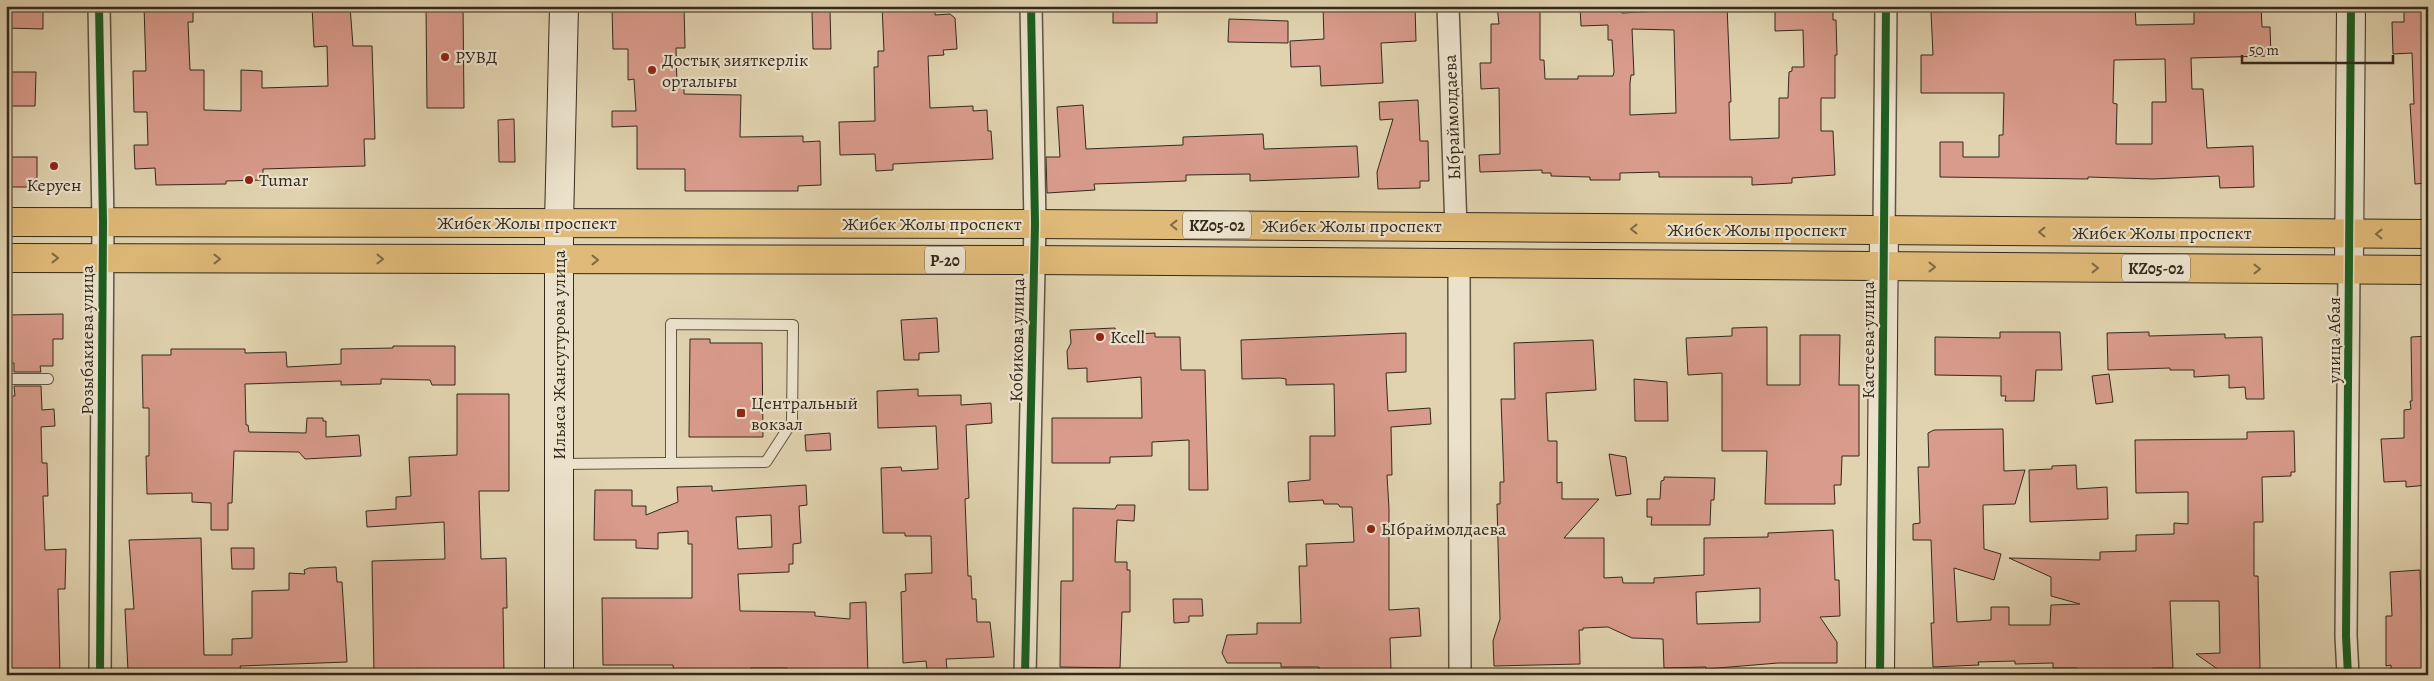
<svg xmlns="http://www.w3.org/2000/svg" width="2434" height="681" font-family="Alegreya,serif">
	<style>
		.building { fill: #d99b8c; stroke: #33291c; fill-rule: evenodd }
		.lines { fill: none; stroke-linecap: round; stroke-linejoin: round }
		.lane-casing { stroke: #5e5441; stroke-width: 12 }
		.street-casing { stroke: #5e5441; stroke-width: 24 }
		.secondary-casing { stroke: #33291c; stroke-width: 30 }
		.highway-casing { stroke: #33291c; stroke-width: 30 }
		.lane { stroke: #ece2cc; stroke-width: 10 }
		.street { stroke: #ece2cc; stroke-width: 21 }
		.secondary { stroke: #ece2cc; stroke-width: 28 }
		.highway { stroke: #e0ba78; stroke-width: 28 }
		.cycleway-casing { stroke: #ece2cc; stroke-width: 11 }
		.cycleway { stroke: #1b5e20; stroke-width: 8 }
		.oneway { stroke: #816a45 }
		.poi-dot { fill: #8f2418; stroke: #ece2cc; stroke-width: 2 }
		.labels { text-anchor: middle; stroke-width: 4.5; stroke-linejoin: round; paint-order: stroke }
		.shield { fill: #ece2cc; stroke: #6a6051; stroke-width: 1 }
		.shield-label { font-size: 16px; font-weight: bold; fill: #33291c }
		.poi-label { font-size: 18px; fill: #33291c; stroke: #ece2cc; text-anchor: start }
		.street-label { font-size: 18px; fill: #33291c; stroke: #ece2cc }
	</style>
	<rect width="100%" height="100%" fill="#e1d3b0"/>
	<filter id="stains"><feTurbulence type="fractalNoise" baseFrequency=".004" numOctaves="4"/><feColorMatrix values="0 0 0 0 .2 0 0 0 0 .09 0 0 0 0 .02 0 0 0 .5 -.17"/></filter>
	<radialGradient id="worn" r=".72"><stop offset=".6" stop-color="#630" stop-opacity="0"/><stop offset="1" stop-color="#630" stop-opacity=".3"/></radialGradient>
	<g class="building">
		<polygon points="6,6 43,6 43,29 6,28"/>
		<polygon points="144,6 193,6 193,22 188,22 190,70 204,70 204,110 241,111 241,70 262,71 262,88 328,86 327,46 314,47 312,6 350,6 353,46 372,46 375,139 364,139 365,166 263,169 263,180 226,181 226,184 156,185 155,168 135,169 134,145 148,145 147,112 134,112 133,71 146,71"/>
		<polygon points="426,6 463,6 464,108 427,108"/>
		<polygon points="684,6 685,48 676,48 677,86 684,86 684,94 741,95 740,137 803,136 803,142 820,141 821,185 798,186 798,191 685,191 685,169 637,169 637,126 612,127 612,111 636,111 634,79 628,80 628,49 613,49 612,7"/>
		<polygon points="882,6 935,6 935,15 950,14 955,18 957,49 943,50 944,55 928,56 930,108 973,106 973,111 987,110 988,131 991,131 993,159 893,164 893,170 876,171 875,154 840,155 839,122 875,121 874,67 878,67 878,51 884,51"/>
		<rect x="1113" y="6" width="44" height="17"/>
		<polygon points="1323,6 1415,6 1416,41 1381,43 1383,83 1321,86 1320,66 1291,67 1290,41 1324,39"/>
		<path d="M1497,6H1540V60H1544L1545,79H1578V76H1613L1614,72L1612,40H1608V25L1581,26L1580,6H1621L1622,13L1661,11V6H1727L1731,102H1729L1730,140L1779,138V98H1788L1789,72L1792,71V67H1804L1803,30L1775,31V6H1833V20H1836L1837,55H1835V98H1821V131H1833L1835,175L1792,178V183L1752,185V177H1659V172L1620,173V180H1590V177L1551,176V173H1542V170L1480,172L1479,155L1500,154L1499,88L1481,89L1480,63H1491V24H1499ZM1632,29L1674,30L1676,113L1630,115V83L1631,75H1634Z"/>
		<path d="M1995,6H2135L2136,25L2194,24V6H2261L2262,27H2270L2271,56L2191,58L2192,89H2203L2207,148L2253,146L2254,187L2220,188L2219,176L2153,179L2088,177V179L1940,177V142H1963V157H1999V135H2003L2004,93H1921V55H1933L1931,12L1995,10ZM2165,59L2166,102H2152V144H2116L2117,104L2113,103L2114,60Z"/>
		<polygon points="2404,6 2428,6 2428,183 2415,184 2410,104 2414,104 2412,53 2393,54 2392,22 2404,22"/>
		<polygon points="830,11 831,49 813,49 812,12"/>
		<polygon points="1229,19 1288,21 1288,43 1228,42"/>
		<polygon points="6,72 36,72 35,106 6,106"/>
		<polygon points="1418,100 1420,141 1428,141 1429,181 1420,181 1420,188 1378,189 1377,172 1393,119 1380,120 1379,102"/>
		<polygon points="1083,105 1086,149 1183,145 1183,137 1263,134 1264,149 1357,146 1359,177 1250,181 1250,174 1186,175 1186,181 1094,184 1095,190 1047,193 1046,157 1060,157 1057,107"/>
		<polygon points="514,119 515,162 499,162 498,120"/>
		<rect x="6" y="157" width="31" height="30"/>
		<polygon points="63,314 63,339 53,339 53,366 40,366 41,372 14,372 14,363 6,363 6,315"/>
		<polygon points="937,318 939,352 919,353 919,360 904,360 901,320"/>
		<polygon points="1767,327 1767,385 1800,385 1800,335 1840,335 1839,385 1859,385 1859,456 1842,456 1841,485 1834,485 1835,504 1765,504 1767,451 1722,451 1722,373 1688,375 1686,338 1732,336 1732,328"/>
		<polygon points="1115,328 1116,335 1155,333 1155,337 1180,337 1181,370 1205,370 1208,490 1189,490 1189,440 1152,442 1152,456 1110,457 1110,463 1052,463 1052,418 1142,418 1141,377 1087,382 1087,368 1068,369 1067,351 1071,343 1070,330"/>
		<polygon points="2000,332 2060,332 2062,370 2036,370 2034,401 2005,401 2006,396 2001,396 2001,376 1935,375 1935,337 2000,338"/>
		<polygon points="2149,332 2149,336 2225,334 2225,338 2262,337 2264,399 2246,399 2245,387 2229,388 2229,375 2194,377 2194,370 2170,370 2170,368 2108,370 2107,333"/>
		<polygon points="1406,333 1406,372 1386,373 1388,411 1430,408 1431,424 1391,427 1392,475 1387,475 1389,509 1389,610 1419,608 1421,636 1390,638 1391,670 1319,672 1319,667 1281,667 1281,663 1227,663 1222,653 1227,635 1257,634 1257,623 1301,623 1299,566 1307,566 1306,544 1354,542 1352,507 1340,507 1338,504 1324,504 1323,500 1289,502 1288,482 1310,480 1310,436 1335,436 1334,384 1286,385 1286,379 1280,378 1242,379 1241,340"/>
		<polygon points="2428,336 2428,485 2406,487 2406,481 2384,482 2381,439 2404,438 2404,410 2411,409 2410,401 2412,401 2411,337"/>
		<polygon points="690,339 710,339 710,343 762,343 763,437 689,437"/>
		<path d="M1593,340L1596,390L1546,393L1548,441H1557V483L1562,482V499H1599L1564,538H1604V578L1622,577L1623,583H1654V578L1704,575V538L1768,537V533L1833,530L1835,580H1839L1840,616L1820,617L1837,642V663H1778L1706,669V667L1664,668L1663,639L1632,638L1608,627L1583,628V630H1579L1580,664L1494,666L1493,641L1500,619L1497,504H1500V482H1504L1501,399H1515L1514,343ZM1760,588V622L1697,624L1696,592Z"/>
		<polygon points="393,346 455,346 455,385 432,385 430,380 381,379 381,384 341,385 341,381 245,384 246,425 248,425 249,432 306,433 307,418 323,418 323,421 326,421 326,437 359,435 361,456 305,459 299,452 234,451 232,503 228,503 228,530 211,530 211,503 192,502 192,493 147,494 146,456 149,456 149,408 143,408 142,355 171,355 171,349 245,349 245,353 286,352 287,367 341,364 341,349 393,348"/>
		<polygon points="2109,374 2113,402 2096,404 2092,376"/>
		<polygon points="1634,379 1667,382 1668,421 1635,421"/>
		<polygon points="14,386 41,386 42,410 54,409 55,426 41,427 42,463 47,463 48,496 43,496 45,550 66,549 65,589 58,589 60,675 6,675 6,396 15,396"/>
		<polygon points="918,389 918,396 961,395 961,405 991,403 992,423 966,425 969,498 965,499 968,576 971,576 972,599 976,599 977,622 990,622 994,657 946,659 947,669 927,670 926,661 903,663 901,592 906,591 905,574 932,573 931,536 905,536 905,533 883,533 881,468 901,467 902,471 938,469 936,426 878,428 877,391"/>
		<polygon points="457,394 509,394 509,491 479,491 481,559 506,558 507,608 503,608 504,675 374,675 372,561 445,559 444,522 367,527 366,511 396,509 396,497 411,496 409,457 457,455"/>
		<polygon points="2003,429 2004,471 2025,470 2015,504 1983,505 1984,549 2001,554 1994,580 1954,568 1957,622 1991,620 1991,607 2009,607 2009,625 2050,625 2051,605 2080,604 2051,596 2051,577 2009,558 2100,560 2100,552 2136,551 2136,535 2174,534 2174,523 2188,524 2188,492 2136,493 2135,440 2247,439 2247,432 2294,431 2295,472 2291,472 2291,476 2262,477 2263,522 2254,522 2254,576 2258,576 2260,668 2246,675 2226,675 2196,654 2220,653 2219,601 2170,601 2173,668 2153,668 2153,675 2077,675 2077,668 2053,668 2053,663 2015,664 2015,661 1978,662 1979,665 1933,667 1931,623 1934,623 1931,540 1913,540 1913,524 1920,523 1918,467 1929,467 1928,433 1934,430"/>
		<polygon points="830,433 831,450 806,451 805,435"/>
		<polygon points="1609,454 1626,457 1631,494 1616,496"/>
		<polygon points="2076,465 2077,489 2107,487 2108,519 2030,522 2029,470 2052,469 2052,466"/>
		<polygon points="1664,477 1715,478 1714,500 1711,500 1710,525 1651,525 1652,517 1647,517 1647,499 1660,499 1661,481 1664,480"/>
		<path d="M806,485L807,505L799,506L801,543L793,544V564H789V572L738,574L740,611L815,612V616L850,619V603L866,602L868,675H787V668H751V675H674L673,665H603L602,598H692V544H688V531L658,533V549L636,548V540H594L595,490H632V506H646V515L678,502L677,487L712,486V491ZM771,515L772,547L738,549L736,517Z"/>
		<polygon points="1117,505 1135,505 1134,521 1117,520 1115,562 1127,562 1127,570 1130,570 1130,612 1122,612 1120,668 1060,667 1061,581 1073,581 1073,508 1115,509"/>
		<polygon points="201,538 204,655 232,655 232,639 252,638 252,591 289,590 289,573 305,574 304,570 309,568 336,567 337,582 342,582 347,662 240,666 241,670 157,675 141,675 141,670 128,671 125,609 134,609 129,540"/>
		<polygon points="231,548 254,548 254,569 232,569"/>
		<polygon points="2420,570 2423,658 2428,658 2428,675 2391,675 2391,665 2386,666 2386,616 2392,616 2390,572"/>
		<polygon points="1173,599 1202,599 1203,616 1189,616 1189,622 1174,623"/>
	</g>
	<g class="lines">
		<defs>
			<g id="lane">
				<polyline points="6,379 48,379"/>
				<polyline points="560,464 766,462 792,422 793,325 671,324 671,463"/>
			</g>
			<g id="street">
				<polyline points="99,6 103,222 100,675"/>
				<polyline points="1448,6 1456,227"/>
				<polyline points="1884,231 1886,6"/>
				<polyline points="1459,263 1460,675"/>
				<polyline points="1025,675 1035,224 1031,6"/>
				<polyline points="2348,675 2346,636 2349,270"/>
			</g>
			<g id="secondary">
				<polyline points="2349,270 2351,6"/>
				<polyline points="559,675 559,223 564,6"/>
				<polyline points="1880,675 1884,231"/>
			</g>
			<g id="highway">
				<polyline points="6,222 1035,224 2428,234"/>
				<polyline points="6,258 1034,260 2428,270"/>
			</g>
		</defs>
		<use href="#lane" class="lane-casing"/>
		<use href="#street" class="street-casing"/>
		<use href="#secondary" class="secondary-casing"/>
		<use href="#highway" class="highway-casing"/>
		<use href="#lane" class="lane"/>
		<use href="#street" class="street"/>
		<use href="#secondary" class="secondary"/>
		<use href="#highway" class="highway"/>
		<defs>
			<g id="cycleway">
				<polyline points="99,6 103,222 100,675"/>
				<polyline points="1025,675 1035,224 1031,6"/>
				<polyline points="1880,675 1886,6"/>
				<polyline points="2348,675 2346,636 2351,6"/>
			</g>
		</defs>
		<use href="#cycleway" class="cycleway-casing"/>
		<use href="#cycleway" class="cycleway"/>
	</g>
	<defs><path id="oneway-chevron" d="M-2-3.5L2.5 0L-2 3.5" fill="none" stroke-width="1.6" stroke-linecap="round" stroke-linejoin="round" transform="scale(1.25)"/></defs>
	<g class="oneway">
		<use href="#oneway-chevron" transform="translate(1174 225) rotate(-180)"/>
		<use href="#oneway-chevron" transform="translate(1634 229) rotate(-180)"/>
		<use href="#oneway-chevron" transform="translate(2042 232) rotate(-180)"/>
		<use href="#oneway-chevron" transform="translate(2379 234) rotate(180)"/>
		<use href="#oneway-chevron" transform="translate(55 258)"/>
		<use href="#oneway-chevron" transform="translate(217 259)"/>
		<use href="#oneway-chevron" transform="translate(380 259)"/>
		<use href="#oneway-chevron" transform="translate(595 260)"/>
		<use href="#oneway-chevron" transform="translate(1932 267)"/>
		<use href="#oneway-chevron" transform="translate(2095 268)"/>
		<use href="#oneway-chevron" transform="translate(2257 269)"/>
	</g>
	<g class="poi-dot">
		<circle cx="445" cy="57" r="5"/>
		<circle cx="652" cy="70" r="5"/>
		<circle cx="54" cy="166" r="5"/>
		<circle cx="249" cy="180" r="5"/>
		<circle cx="1100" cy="337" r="5"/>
		<rect x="736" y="408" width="10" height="10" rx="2.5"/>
		<circle cx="1371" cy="529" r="5"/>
	</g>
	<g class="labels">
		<g class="shield">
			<rect x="1183" y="211.5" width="68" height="27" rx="4"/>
			<rect x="925" y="246.5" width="40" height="27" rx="4"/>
			<rect x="2122" y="254.5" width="68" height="27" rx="4"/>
		</g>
		<g class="shield-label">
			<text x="1217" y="231">KZ05-02</text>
			<text x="945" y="266">Р-20</text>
			<text x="2156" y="274">KZ05-02</text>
		</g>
		<g class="poi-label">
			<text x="455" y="63">РУВД</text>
			<text x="662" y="66">Достық зияткерлік<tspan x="662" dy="21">орталығы</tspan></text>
			<text x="259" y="186">Tumar</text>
			<text x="54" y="191" text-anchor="middle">Керуен</text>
			<text x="1110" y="343">Kcell</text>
			<text x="751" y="409">Центральный<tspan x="751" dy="21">вокзал</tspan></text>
			<text x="1381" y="535">Ыбраймолдаева</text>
		</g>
		<g class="street-label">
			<text transform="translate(1452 117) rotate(-92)" y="6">Ыбраймолдаева</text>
			<text x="527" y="229">Жибек Жолы проспект</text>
			<text x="932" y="230">Жибек Жолы проспект</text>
			<text x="1352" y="232">Жибек Жолы проспект</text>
			<text x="1757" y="236">Жибек Жолы проспект</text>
			<text x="2162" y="239">Жибек Жолы проспект</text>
			<text transform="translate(87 340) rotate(-90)" y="6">Розыбакиева улица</text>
			<text transform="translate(1017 340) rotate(-89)" y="6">Кобикова улица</text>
			<text transform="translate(1868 340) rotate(-90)" y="6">Кастеева улица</text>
			<text transform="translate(2334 340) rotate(-90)" y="6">улица Абая</text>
			<text transform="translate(559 355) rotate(-90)" y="6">Ильяса Жансугурова улица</text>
		</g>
	</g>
	<rect width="2434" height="681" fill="none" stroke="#e1d3b0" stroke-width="25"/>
	<rect x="8" y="8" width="2419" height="666" fill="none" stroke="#33291c" stroke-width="2.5"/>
	<rect x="12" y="12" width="2409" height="656" fill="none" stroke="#33291c"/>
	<path d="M2242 55v8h151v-8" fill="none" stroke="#33291c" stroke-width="2.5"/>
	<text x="2249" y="55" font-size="15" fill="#33291c" stroke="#ece2cc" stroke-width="4" paint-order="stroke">50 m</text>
	<rect width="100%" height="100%" filter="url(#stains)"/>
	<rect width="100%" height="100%" fill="url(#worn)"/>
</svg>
